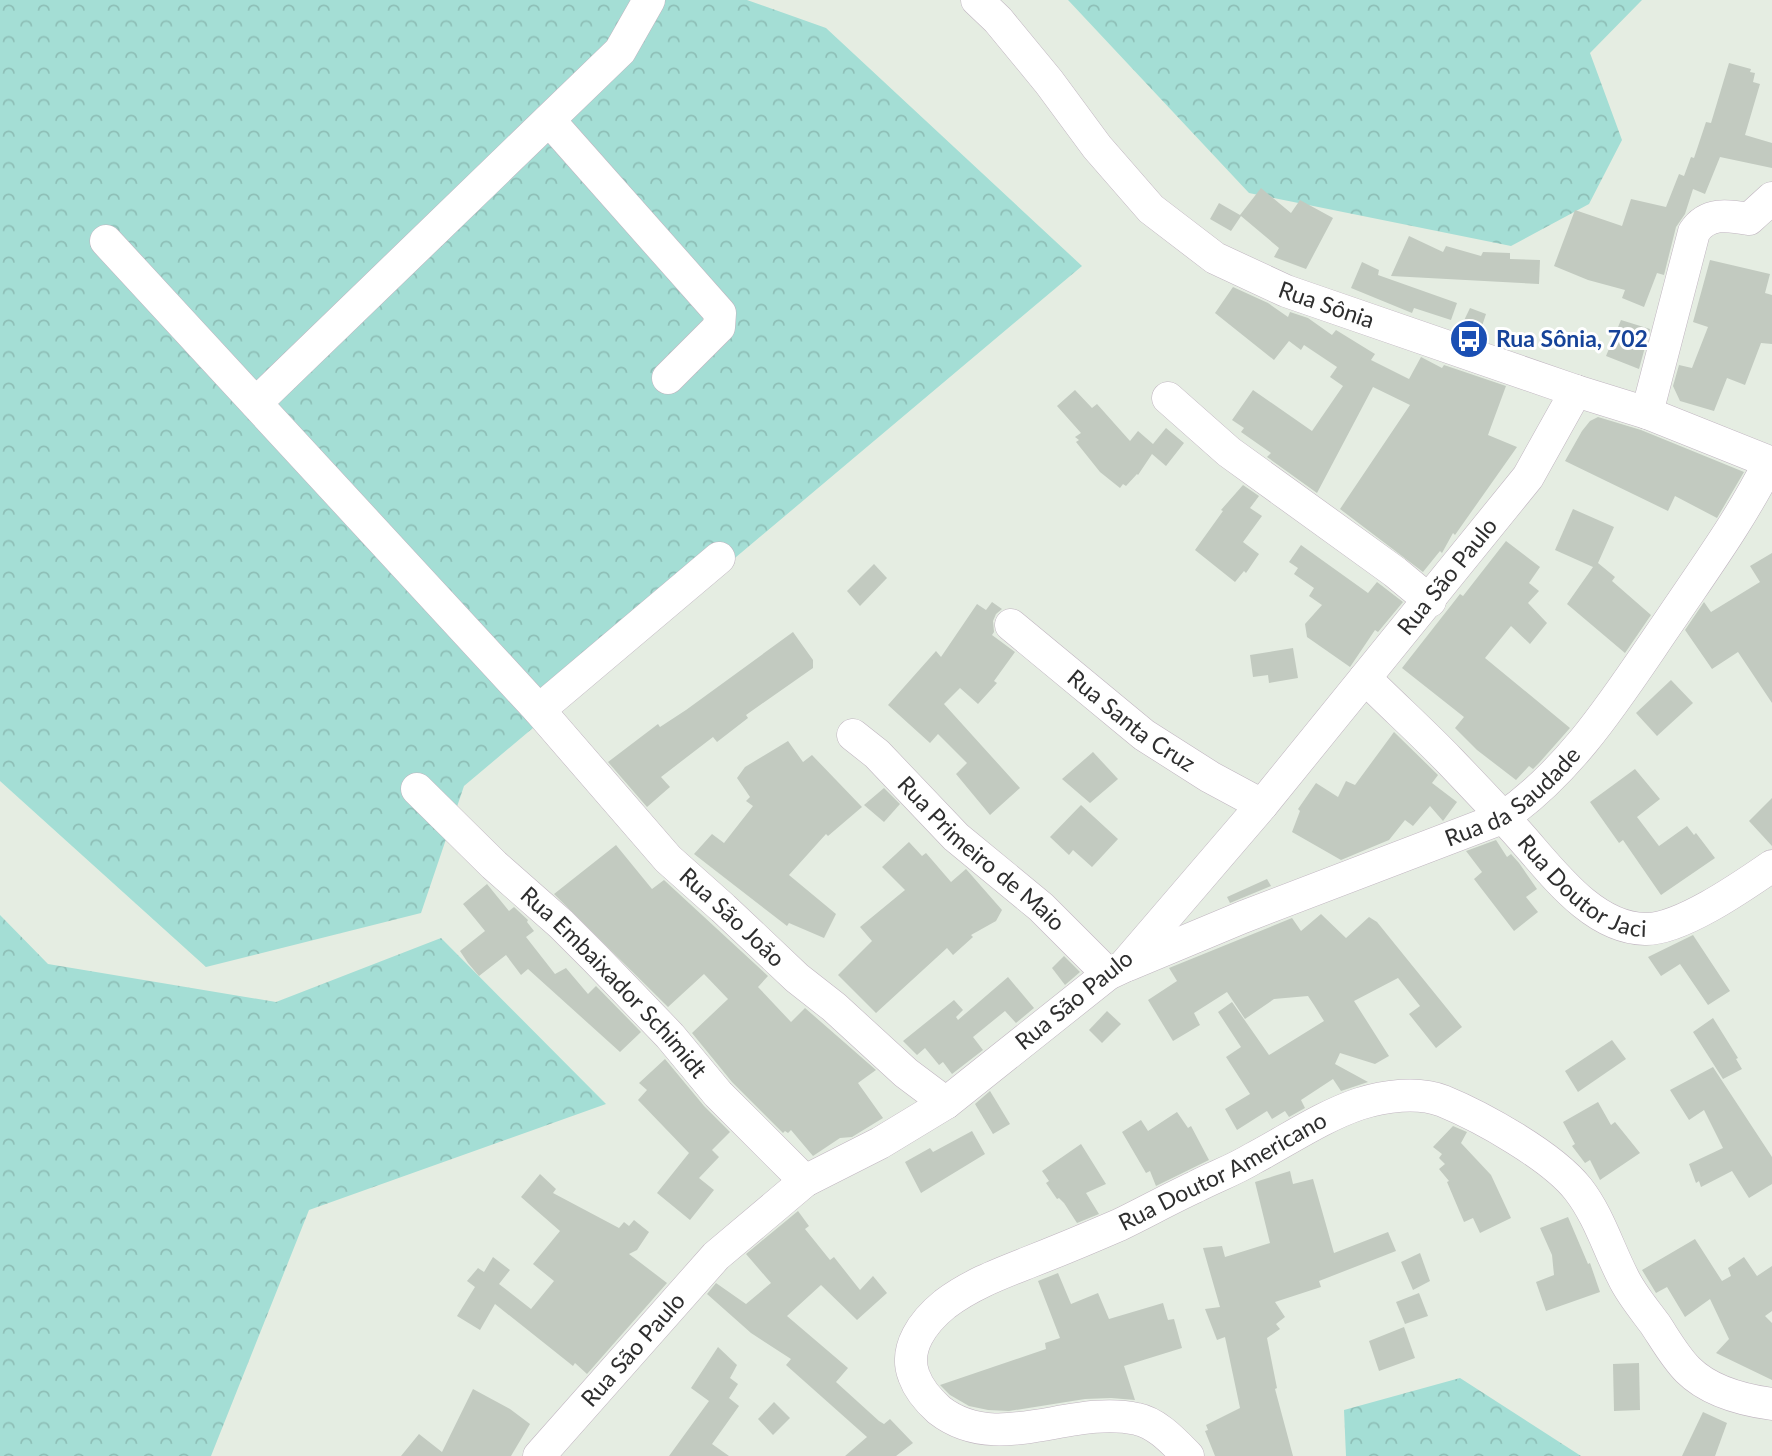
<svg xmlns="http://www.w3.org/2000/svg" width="1772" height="1456" font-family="Lato,sans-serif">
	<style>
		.forest { fill: url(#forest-crowns) }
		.building { fill: #c2cac0 }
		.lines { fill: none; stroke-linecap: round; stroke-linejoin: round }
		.minor-casing { stroke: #c0b5c0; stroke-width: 33 }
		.minor { stroke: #fff; stroke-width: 32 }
		.labels { text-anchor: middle; stroke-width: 6; stroke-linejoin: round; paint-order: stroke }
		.street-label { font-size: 23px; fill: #2e2e2e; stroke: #fff }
		.transit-label { font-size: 23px; font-weight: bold; fill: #164399; stroke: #fff; text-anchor: start }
	</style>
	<defs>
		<pattern id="forest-crowns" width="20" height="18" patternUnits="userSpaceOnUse" patternTransform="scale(1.75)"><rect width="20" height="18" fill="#a4ded5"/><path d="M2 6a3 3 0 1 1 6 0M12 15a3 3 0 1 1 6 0" fill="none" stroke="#8ebfb7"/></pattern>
	</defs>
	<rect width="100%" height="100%" fill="#e5ede2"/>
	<g class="forest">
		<polygon points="0,0 747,0 826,28 1082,266 464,786 421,913 206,967 0,781"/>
		<polygon points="1068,0 1642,0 1590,53 1622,140 1589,204 1511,246 1249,193"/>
		<polygon points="0,915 48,964 276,1002 441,938 606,1104 309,1210 211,1456 0,1456"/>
		<polygon points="1460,1378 1581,1456 1346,1456 1344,1410"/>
	</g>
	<g class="building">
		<polygon points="1729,63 1751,69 1750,72 1755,73 1753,82 1760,84 1745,135 1772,143 1772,168 1720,157 1705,194 1693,189 1685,214 1676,227 1664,275 1657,273 1644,307 1622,298 1625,290 1588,280 1554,266 1575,210 1622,226 1631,199 1666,207 1679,174 1684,176 1691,157 1694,158 1706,122 1711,123"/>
		<polygon points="1261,188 1291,213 1300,200 1333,218 1306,269 1274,257 1279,248 1241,216 1231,231 1210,219 1219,203 1240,215"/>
		<polygon points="1409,236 1443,252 1446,246 1481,256 1483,252 1510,253 1510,259 1540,260 1539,284 1391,276"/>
		<polygon points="1710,260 1770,274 1765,293 1772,295 1772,344 1761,343 1745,385 1727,378 1714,411 1680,401 1673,386 1679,365 1692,368 1708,327 1693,322"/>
		<polygon points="1362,262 1379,270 1378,275 1457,303 1451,320 1414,308 1412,313 1351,288"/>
		<polygon points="1233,287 1268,303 1288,317 1290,312 1308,318 1332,335 1336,330 1375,354 1371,360 1409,379 1421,357 1442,368 1444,365 1506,386 1488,435 1517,447 1455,535 1453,533 1442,553 1440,551 1423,572 1340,509 1410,405 1373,387 1317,493 1267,457 1271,453 1241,432 1244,428 1232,420 1253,390 1312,431 1343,386 1330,377 1337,367 1304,345 1301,350 1289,341 1274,360 1215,313"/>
		<polygon points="1470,308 1486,314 1478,338 1459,331"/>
		<polygon points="1621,320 1650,329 1639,369 1606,356"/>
		<polygon points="1075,390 1092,408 1097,404 1130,441 1138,431 1153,444 1166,428 1184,443 1166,466 1152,454 1138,475 1137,474 1126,486 1123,484 1120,488 1100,472 1076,442 1079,440 1075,437 1081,433 1057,406"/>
		<polygon points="1598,417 1641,430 1744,472 1717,518 1675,496 1668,511 1565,461 1582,431 1590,421"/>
		<polygon points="1243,485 1259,496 1250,508 1262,516 1243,542 1259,554 1246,573 1244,571 1235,582 1195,550 1223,511 1221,510"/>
		<polygon points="1573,509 1614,527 1598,563 1615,577 1612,581 1651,615 1625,653 1567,604 1593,567 1555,550"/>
		<polygon points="1506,541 1540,567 1529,583 1539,591 1528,603 1547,623 1530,644 1511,626 1485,658 1570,728 1539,763 1533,769 1529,766 1516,780 1477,750 1455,728 1464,717 1402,668 1460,594 1463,596"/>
		<polygon points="1301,545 1368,593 1377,582 1403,602 1378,632 1375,630 1350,667 1307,637 1305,624 1322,605 1309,596 1314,588 1294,574 1298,568 1289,562"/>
		<polygon points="1772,553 1772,703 1738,652 1712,669 1685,630 1704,602 1711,612 1760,582 1750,566"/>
		<polygon points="874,564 887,578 860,606 847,591"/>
		<polygon points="992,602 1002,609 996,614 993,621 994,632 992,635 1015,652 994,681 997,683 978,704 960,688 944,704 1020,788 990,815 956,774 967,763 938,734 930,743 888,705 936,651 941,657 977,604 986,610"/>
		<polygon points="793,632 813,660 813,668 746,715 748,718 717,742 713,737 661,777 670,787 647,807 608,762 658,724 660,727 686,710"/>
		<polygon points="1293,648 1298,678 1269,683 1268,675 1253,677 1250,655"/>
		<polygon points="1671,680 1693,703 1657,736 1636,713"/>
		<polygon points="1394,732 1438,775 1432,783 1457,802 1443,821 1430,806 1413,826 1405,820 1389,840 1341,860 1292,832 1300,811 1298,809 1316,783 1338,797 1346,781 1355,785"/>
		<polygon points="788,741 803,762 812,755 862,807 828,836 826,834 789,875 836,914 824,938 789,923 787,926 694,854 712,834 724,843 753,806 746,801 750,797 737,778 745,767"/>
		<polygon points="1093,752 1118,779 1090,803 1062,779"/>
		<polygon points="1635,769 1660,799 1637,817 1659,846 1687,826 1694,835 1696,833 1715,858 1661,895 1623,840 1619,843 1590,802"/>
		<polygon points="884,788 900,804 884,822 864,805"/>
		<polygon points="1772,798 1772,846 1749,821"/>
		<polygon points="1081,805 1118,839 1092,867 1073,850 1069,855 1050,837"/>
		<polygon points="1496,840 1507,857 1511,854 1519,863 1537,889 1526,897 1538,912 1514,931 1474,879 1482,872 1466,851"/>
		<polygon points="909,842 922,856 926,853 951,882 966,869 1002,910 996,921 971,935 973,937 953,955 947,948 876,1013 838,975 872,941 860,927 905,890 882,867"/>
		<polygon points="616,845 652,889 664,880 768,976 758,987 791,1022 805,1008 876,1070 858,1083 883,1118 852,1137 840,1138 813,1156 791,1130 788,1133 785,1131 783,1133 732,1082 692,1033 728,999 704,974 668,1007 554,894"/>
		<polygon points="1267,879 1271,886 1230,903 1227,897"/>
		<polygon points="487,884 509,911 514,907 528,920 527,922 534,931 526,937 555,974 566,968 588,994 596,986 641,1032 620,1052 528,969 521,975 506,955 479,976 468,963 460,951 485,931 463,904"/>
		<polygon points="1321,914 1346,938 1369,917 1377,922 1462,1027 1436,1048 1409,1014 1420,1006 1398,978 1354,1001 1389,1056 1375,1064 1340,1053 1335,1064 1368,1082 1341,1091 1333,1079 1301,1100 1305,1108 1289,1117 1285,1111 1272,1119 1267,1111 1237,1130 1225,1109 1250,1094 1226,1057 1241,1047 1218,1012 1232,1002 1269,1055 1324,1021 1314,1005 1308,996 1274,999 1245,1019 1227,992 1194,1013 1200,1025 1173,1041 1148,1000 1177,981 1169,968 1292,918 1301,931"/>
		<polygon points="1693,935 1730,991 1708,1005 1680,964 1661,976 1648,957"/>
		<polygon points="1064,956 1080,972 1065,985 1052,968"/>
		<polygon points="1008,977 1034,1008 1016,1023 1005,1011 973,1037 983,1050 952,1074 943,1062 939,1065 925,1048 917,1055 903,1041 954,1000 963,1010 956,1017 958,1020"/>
		<polygon points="1107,1011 1121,1024 1102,1043 1089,1030"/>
		<polygon points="1713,1018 1738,1058 1736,1059 1742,1069 1723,1079 1693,1032"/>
		<polygon points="1612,1040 1626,1059 1578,1092 1565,1071"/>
		<polygon points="665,1059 704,1106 730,1132 712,1150 719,1157 699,1178 714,1190 690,1220 657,1193 689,1153 638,1100 647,1090 639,1083"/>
		<polygon points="1713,1067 1772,1157 1772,1184 1749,1198 1732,1171 1701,1187 1699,1181 1696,1183 1689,1164 1723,1148 1704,1110 1689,1120 1670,1090"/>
		<polygon points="990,1091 1010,1124 993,1134 975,1104"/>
		<polygon points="1598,1102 1611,1125 1615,1122 1640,1153 1600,1180 1590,1160 1585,1163 1572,1146 1575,1144 1563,1122"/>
		<polygon points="1177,1112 1188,1128 1191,1126 1209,1160 1156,1186 1150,1171 1146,1173 1122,1132 1141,1120 1148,1131"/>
		<polygon points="1453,1126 1467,1132 1461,1143 1491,1175 1511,1218 1480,1233 1473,1218 1464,1222 1447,1182 1449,1181 1439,1169 1445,1164 1439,1158 1442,1154 1433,1147"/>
		<polygon points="972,1131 985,1154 921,1193 905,1162 930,1148 933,1152"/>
		<polygon points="1081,1144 1106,1184 1086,1193 1099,1214 1077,1223 1064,1203 1059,1198 1057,1199 1046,1183 1049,1181 1042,1171"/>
		<polygon points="1290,1171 1293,1184 1313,1179 1334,1253 1388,1232 1396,1251 1319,1281 1321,1287 1275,1302 1285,1317 1276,1324 1280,1329 1267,1338 1277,1388 1275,1389 1293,1456 1215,1456 1205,1431 1208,1430 1206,1425 1240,1408 1225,1337 1217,1340 1205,1309 1220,1307 1203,1248 1222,1246 1225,1257 1270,1243 1255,1182"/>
		<polygon points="540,1174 556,1189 553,1193 619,1228 624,1222 629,1226 634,1220 649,1232 637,1250 629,1254 667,1283 587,1374 575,1363 573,1366 495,1304 480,1330 457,1316 475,1287 467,1281 478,1268 484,1272 493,1257 510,1270 499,1284 531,1309 554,1281 533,1264 560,1231 521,1197"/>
		<polygon points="798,1211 809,1226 805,1229 830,1260 834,1257 860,1290 873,1276 887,1293 857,1320 821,1285 787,1316 848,1368 836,1382 879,1421 884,1424 890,1419 913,1443 896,1456 845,1456 867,1437 786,1365 791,1359 751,1333 707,1294 716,1283 746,1304 771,1283 746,1254"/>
		<polygon points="1568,1217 1588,1264 1590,1263 1600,1292 1546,1311 1536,1282 1554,1275 1552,1255 1540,1228"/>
		<polygon points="1695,1239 1722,1281 1731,1276 1728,1268 1744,1257 1757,1276 1772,1266 1772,1311 1765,1316 1772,1323 1772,1380 1716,1353 1729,1339 1710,1299 1685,1317 1667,1287 1656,1293 1642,1270"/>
		<polygon points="1420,1253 1430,1281 1413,1290 1401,1262"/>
		<polygon points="1058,1273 1071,1304 1098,1293 1109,1319 1163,1303 1168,1320 1174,1319 1182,1348 1124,1366 1135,1400 1111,1398 1085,1399 1009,1411 988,1410 969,1406 950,1395 940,1385 1046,1349 1045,1343 1060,1338 1038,1281"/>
		<polygon points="1419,1293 1428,1316 1405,1324 1396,1302"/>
		<polygon points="1404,1327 1415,1358 1379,1371 1369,1341"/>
		<polygon points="718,1347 737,1365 730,1378 738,1384 729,1398 739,1406 712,1444 729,1456 669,1456 709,1401 691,1388"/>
		<polygon points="1639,1363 1640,1410 1614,1411 1613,1364"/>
		<polygon points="473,1389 510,1409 530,1424 511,1456 401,1456 419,1434 442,1452"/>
		<polygon points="774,1402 790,1418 773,1435 758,1419"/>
		<polygon points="1703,1412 1727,1423 1715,1456 1682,1456"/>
	</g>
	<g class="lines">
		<defs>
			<g id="minor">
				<path id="s1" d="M977,0L998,20L1049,82L1097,147L1151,209L1215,258L1286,291L1576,391L1647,413L1772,463"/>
				<polyline points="549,120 720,313 719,327 668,378"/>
				<path id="s2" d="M106,241L539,710L668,859L723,908L797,978L834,1007L906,1073L946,1103"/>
				<polyline points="1168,398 1229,452 1395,572 1430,601"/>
				<polyline points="256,403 620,51 649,0"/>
				<path d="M1647,413L1694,232C1707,212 1728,215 1749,219L1772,198"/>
				<path id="s3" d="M1011,625L1144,735L1210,777L1262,805"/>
				<path id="s4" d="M1365,678C1393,706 1422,732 1449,760C1471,783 1493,806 1514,829C1549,867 1590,928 1645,929C1680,930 1743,886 1772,866"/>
				<polyline points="539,710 719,558"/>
				<path id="s5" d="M853,735L877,754L956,837L1041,907L1108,974"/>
				<path id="s6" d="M417,789L494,865L561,924L595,958L670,1036L718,1094L805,1181"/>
				<path id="s7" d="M1128,965L1243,917L1502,818C1574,769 1621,691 1670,620C1705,568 1741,519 1769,463"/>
				<path id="s8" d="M539,1456L716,1256L805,1181L880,1143L946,1103L1108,974L1123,967L1262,805L1528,477L1576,391"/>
				<path id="s9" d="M1188,1456C1174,1442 1157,1423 1137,1419C1070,1404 998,1456 939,1410C928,1400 919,1390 914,1376C903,1348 924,1321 945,1304C970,1285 999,1274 1027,1263C1058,1251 1089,1238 1119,1225C1144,1213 1169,1199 1195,1187C1214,1177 1234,1170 1252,1159C1288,1140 1321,1117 1359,1104C1384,1096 1418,1091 1443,1101C1482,1117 1552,1156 1578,1189C1599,1216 1608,1248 1623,1277C1631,1294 1644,1309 1655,1324C1665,1339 1675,1357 1688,1370C1709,1391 1743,1400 1772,1404"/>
			</g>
		</defs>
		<use href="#minor" class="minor-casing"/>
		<use href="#minor" class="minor"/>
	</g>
	<defs>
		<symbol id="bus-disc" viewBox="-11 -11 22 22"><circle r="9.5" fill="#1a4fb4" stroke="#fff"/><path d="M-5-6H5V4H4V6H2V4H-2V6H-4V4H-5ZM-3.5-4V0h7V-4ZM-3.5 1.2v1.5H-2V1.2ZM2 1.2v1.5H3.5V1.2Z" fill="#fff"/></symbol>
	</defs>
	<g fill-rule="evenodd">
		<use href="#bus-disc" x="1447" y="317" width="44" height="44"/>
	</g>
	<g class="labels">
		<g class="street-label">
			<text dy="8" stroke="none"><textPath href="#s1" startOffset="474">Rua Sônia</textPath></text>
			<text dy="8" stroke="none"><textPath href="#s8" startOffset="1276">Rua São Paulo</textPath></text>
			<text dy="8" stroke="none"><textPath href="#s3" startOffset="154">Rua Santa Cruz</textPath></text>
			<text dy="8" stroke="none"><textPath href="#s7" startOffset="422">Rua da Saudade</textPath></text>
			<text dy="8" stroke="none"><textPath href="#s5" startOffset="175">Rua Primeiro de Maio</textPath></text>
			<text dy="8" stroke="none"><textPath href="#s4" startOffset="304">Rua Doutor Jaci</textPath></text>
			<text dy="8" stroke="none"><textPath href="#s2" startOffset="922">Rua São João</textPath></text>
			<text dy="8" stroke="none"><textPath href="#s6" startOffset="276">Rua Embaixador Schimidt</textPath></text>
			<text transform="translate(1074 1000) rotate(-39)" y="8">Rua São Paulo</text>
			<text dy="8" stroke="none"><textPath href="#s9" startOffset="702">Rua Doutor Americano</textPath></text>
			<text dy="8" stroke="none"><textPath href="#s8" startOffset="142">Rua São Paulo</textPath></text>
		</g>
		<g class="transit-label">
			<text x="1496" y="347">Rua Sônia, 702</text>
		</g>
	</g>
</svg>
